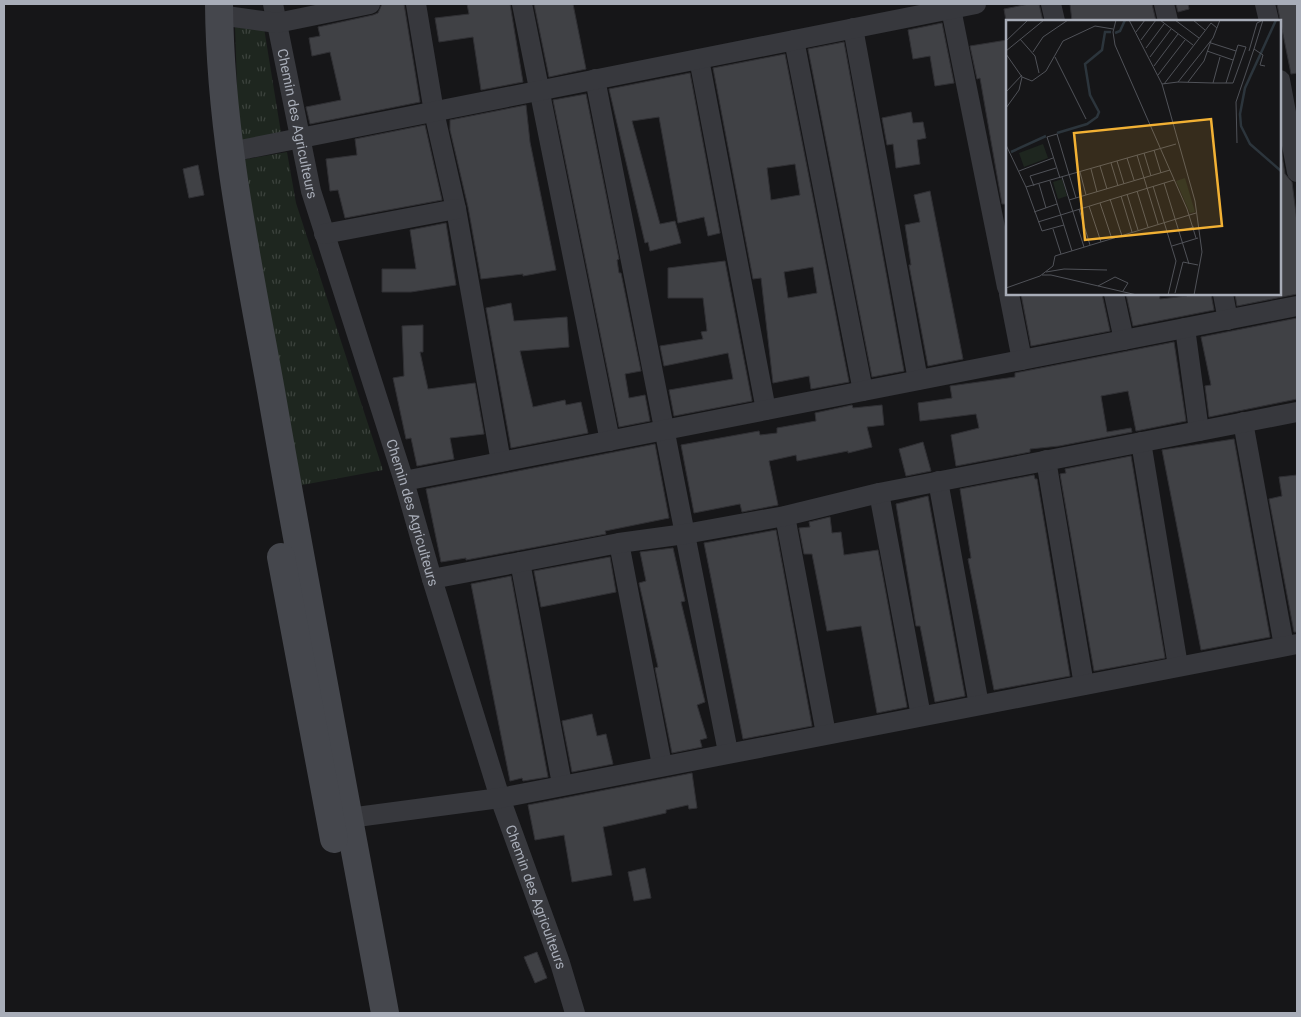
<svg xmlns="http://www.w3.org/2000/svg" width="1301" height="1017" font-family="Roboto,sans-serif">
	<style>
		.grass { fill: url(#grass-tufts) }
		.building { fill: #404145; stroke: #303034; fill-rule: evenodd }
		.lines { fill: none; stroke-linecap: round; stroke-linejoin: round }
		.street { stroke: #37383d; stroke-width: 20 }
		.secondary { stroke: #45474d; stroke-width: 28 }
		.labels { text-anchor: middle; stroke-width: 4; stroke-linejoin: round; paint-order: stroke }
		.street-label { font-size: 14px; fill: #a8adb8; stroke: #111113 }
		.inset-river { fill: none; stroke: #2c353c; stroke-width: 2.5 }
		.inset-road { fill: none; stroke: #505258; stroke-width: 1 }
		.view { fill: #f2b134; fill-opacity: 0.15; stroke: #f2b134; stroke-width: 2.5 }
		.inset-edge { fill: none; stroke: #a8adb8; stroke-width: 2.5 }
	</style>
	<defs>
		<pattern id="grass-tufts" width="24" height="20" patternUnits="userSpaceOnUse" patternTransform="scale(1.25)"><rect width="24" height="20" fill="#1e261f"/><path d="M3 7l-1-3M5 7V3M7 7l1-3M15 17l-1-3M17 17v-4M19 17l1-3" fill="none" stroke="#3c433d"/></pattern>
	</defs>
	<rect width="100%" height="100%" fill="#161618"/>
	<g class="grass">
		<polygon points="235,26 264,28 281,133 239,144"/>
		<polygon points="287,152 296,203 383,470 297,486 241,160"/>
	</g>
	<g class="building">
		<polygon points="382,4 404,4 420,102 310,124 306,107 341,100 330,52 312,56 309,38 320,36 318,27 373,15 378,13"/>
		<polygon points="467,4 510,4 523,82 481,90 473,37 439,42 435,18 469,14"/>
		<polygon points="534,4 573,4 586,69 549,77"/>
		<polygon points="1029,4 1039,4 1043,21 1006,21 1004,9"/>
		<polygon points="1070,4 1152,4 1156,21 1072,21"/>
		<polygon points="1176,4 1188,4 1189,9 1178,12"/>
		<polygon points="1277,4 1297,4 1297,73 1291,74"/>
		<polygon points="942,23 954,83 935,86 930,56 913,59 908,30"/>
		<polygon points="1007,40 1007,204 1002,204 980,78 977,79 970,46"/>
		<polygon points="844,42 904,371 872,377 808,49"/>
		<path d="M785,54L849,382L811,389L809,376L773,383L761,278L753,279L713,68ZM795,164L800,195L771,200L767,168ZM813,267L817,293L788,298L784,272Z"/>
		<polygon points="690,73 720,233 708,236 704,217 678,223 659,117 632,121 660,224 675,221 681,243 650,251 648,242 645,243 609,89"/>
		<polygon points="586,94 619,259 617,260 619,273 621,273 641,371 625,374 629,398 645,395 650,421 619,427 553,100"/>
		<polygon points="526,105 530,142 556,270 523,276 523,274 481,279 468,207 450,130 450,120"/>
		<polygon points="911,112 913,123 923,122 926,138 917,140 920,164 896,168 893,144 887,145 882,118"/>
		<polygon points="425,125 442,200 345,218 338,190 330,191 326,159 357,155 355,139"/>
		<polygon points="1280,144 1285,174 1292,182 1297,222 1297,294 1237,306 1235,294 1280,294"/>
		<polygon points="198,165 204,195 189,198 183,169"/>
		<polygon points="930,191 963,359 928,366 909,265 911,265 905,225 920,222 914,195"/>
		<polygon points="446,223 456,285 411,292 382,292 382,269 416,269 410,230"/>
		<polygon points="725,261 752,401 674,416 669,390 733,379 728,353 664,366 660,346 703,339 701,332 707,331 703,298 668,298 668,268"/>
		<polygon points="1021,294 1102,294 1110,331 1031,346"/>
		<polygon points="1126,294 1159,294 1160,299 1187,296 1187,294 1211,294 1214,310 1133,326"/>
		<polygon points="511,303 514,321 567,317 569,347 520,351 533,407 565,400 566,405 581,402 588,433 511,448 486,308"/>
		<polygon points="1297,318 1297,399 1209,417 1205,386 1211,385 1201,337"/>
		<polygon points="423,325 423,352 420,352 428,389 475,383 484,434 450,438 454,459 417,466 411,438 406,439 393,378 404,376 402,326"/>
		<polygon points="1174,342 1186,421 1136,431 1128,391 1101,396 1107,432 1131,428 1132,432 1059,446 1030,449 1030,452 956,466 951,435 979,428 976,414 920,421 918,403 952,398 950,386 1015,377 1015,373"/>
		<polygon points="852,405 853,408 882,405 884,425 867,427 872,447 848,453 848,451 797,461 796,455 769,461 778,505 742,512 740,504 694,513 681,445 759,431 760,435 777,433 777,428 816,421 815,413"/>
		<polygon points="1234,439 1270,637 1201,650 1162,450"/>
		<polygon points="923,442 931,471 906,476 899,449"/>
		<polygon points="655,444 669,518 605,531 606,534 466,560 466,558 441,562 426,489"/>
		<polygon points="1131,456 1165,658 1094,671 1060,474 1066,473 1065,469"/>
		<polygon points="1034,475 1035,479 1037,479 1070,676 994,690 968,559 971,558 960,489"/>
		<polygon points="1297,475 1297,632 1294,632 1269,499 1282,496 1279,477"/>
		<polygon points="928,496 965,696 935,702 920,626 916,626 896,504"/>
		<polygon points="830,517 832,533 841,532 844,555 878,550 907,707 877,713 861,626 827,631 812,554 804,554 799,528 810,527 809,522"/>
		<polygon points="776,530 812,726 743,739 704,543"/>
		<polygon points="673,548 685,601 681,602 705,702 697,705 707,738 700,740 702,747 672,753 655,668 658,667 639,583 646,581 640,552"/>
		<polygon points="610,557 616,592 541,607 534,571"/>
		<polygon points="511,576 548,777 523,781 522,778 510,781 471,584"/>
		<polygon points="592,714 597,736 606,734 613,764 572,772 562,721"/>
		<polygon points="692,773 697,808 689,809 688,805 666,810 666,813 603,827 612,875 572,882 564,835 535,840 528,805"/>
		<polygon points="645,868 651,898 634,901 628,872"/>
		<polygon points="537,952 547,978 535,983 524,957"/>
	</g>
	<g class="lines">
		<g class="street">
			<path id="s1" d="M273,4L311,191L404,481L432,579L500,798L560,963L575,1013"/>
			<polyline points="416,4 434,112 456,209 501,462"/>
			<polyline points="522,4 610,441"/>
			<polyline points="1051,4 1055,21"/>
			<polyline points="1164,4 1168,21"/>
			<polyline points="1265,4 1269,21"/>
			<polyline points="951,9 1007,287"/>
			<polyline points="219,15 277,23 370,4"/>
			<polyline points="853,28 918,380"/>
			<polyline points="794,40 863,391"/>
			<polyline points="699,59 766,410"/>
			<polyline points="595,79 728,752"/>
			<polyline points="1280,80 1297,172"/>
			<polyline points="230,152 976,4"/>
			<polyline points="324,234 456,209"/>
			<polyline points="1009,294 1022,360"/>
			<polyline points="1114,294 1124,340"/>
			<polyline points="1223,294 1228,320"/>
			<polyline points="1185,328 1199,431"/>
			<polyline points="1243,422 1284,646"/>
			<polyline points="1141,442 1178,666"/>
			<polyline points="1046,460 1084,685"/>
			<polyline points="404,481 1297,306"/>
			<polyline points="938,481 979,705"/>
			<polyline points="879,493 921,716"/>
			<polyline points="785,516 826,734"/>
			<polyline points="619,543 662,765"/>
			<polyline points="520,562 562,784"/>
			<polyline points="432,579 619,543 685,534 785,516 879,493 1297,412"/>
			<polyline points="349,818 500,798 1297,644"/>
		</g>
		<g class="secondary">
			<path d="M219,4C220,134 248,263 271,391C307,599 347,806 385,1013"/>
			<polyline points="281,557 334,839"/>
		</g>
	</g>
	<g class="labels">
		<g class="street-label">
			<text dy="5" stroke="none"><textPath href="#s1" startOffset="122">Chemin des Agriculteurs</textPath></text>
			<text dy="5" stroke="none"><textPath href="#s1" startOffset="528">Chemin des Agriculteurs</textPath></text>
			<text dy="5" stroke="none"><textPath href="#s1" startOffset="932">Chemin des Agriculteurs</textPath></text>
		</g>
	</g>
	<g transform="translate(1006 20)">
		<rect width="275" height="275" fill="#161618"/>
		<path d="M179,158L189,192L184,193L170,161ZM56,159L61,176L52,179L47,162Z" fill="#1e261f"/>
		<path d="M37,124L42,138L18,147L13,133Z" fill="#1e261f"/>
		<path class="inset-river" d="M270,0L239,68L234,94L235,106L244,124L275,151M109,13L114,11L119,0M51,113L81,104L91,97L93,92L84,75L79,44L96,30L99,12H105M5,132L40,116"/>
		<path class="inset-road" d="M110,0L107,12L109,25L181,189L190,218M123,0L156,64L189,181L196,232L188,275M154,0L187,25M169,0L193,18M187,0L199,10M257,0L248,29L257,35L254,45L259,46M130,12L139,0M14,19L29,36L33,53M135,20L150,0M0,21L22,0M205,23L230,31M140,28L158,4M0,31L38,0M201,31L227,40M243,31L251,3L257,0M27,32L37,17L62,0M0,34L16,57L26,61L40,51L57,21L89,6L107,9M49,37L80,99M144,37L165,9M148,46L172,14M152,55L179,20M172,62L207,18L214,0M182,62L198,41L205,21M207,63L214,37M156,64L172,62L207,63H227L240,27L232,25L220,63M158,64L205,3L211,8M0,72L16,55M0,88L13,70L16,57M231,123L230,82L248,29M0,125L20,167L170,124M148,130L155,153M138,133L145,156M131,135L152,204M121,138L128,160M111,141L118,164M105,143L112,166M94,146L101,169M85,149L91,172M13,151L47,138M74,152L80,175M56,157L78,227M54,158L41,117L51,114L70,178M44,161L66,231M158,163L183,244M33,164L40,188M28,166L24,156L50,148M147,166L170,241L162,275M20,167L36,211L58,205M131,171L142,207M121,174L132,210M115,176L126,212M104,179L116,216M63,180L164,150M94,183L106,219M83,186L95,222M73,189L84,225M28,192L51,184M32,202L168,160M47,209L55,234M172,211L188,207M166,226L192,218M40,252L58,249L101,250M36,255H45L131,275M92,266L109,257L122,263L117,271M0,268L34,256L47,246L49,236L190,193M169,273L177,242L192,245"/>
		<path class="view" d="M205,99L216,206L79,220L68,113Z"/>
		<rect width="275" height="275" class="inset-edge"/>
	</g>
	<rect width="1301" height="1017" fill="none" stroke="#a8adb8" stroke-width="10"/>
</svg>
